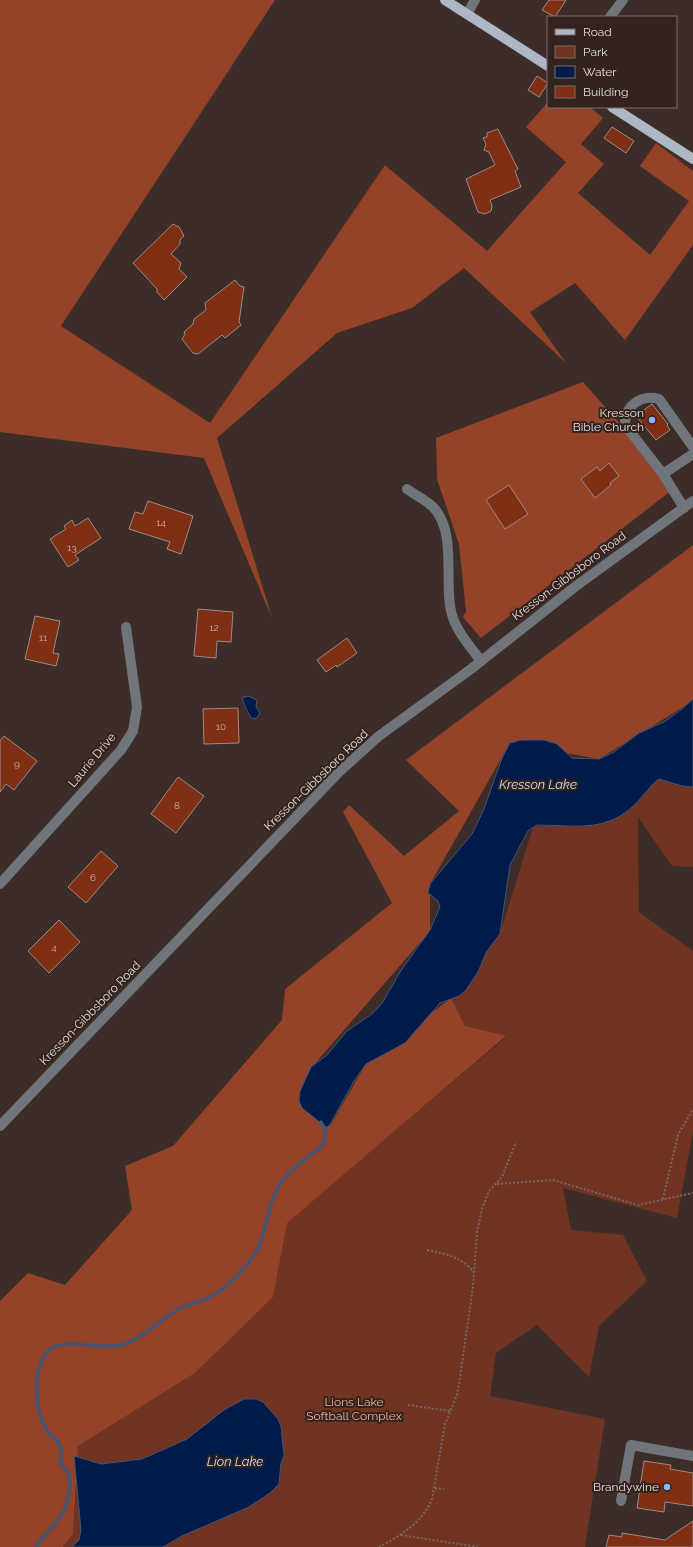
<svg xmlns="http://www.w3.org/2000/svg" width="693" height="1547" font-family="Raleway,sans-serif">
	<style>
		.green { fill: #713422 }
		.forest { fill: #944329 }
		.water { fill: #001b49; stroke: #455574 }
		.lines { fill: none; stroke-linecap: round; stroke-linejoin: round }
		.stream { stroke: #455574; stroke-width: 3.5 }
		.building { fill: #7e2f14; stroke: #9e8a84 }
		.path { stroke: #766864; stroke-width: 2; stroke-dasharray: 2 2; stroke-linecap: butt }
		.minor { stroke: #70747b; stroke-width: 10 }
		.major { stroke: #aeb7c4; stroke-width: 10 }
		.poi-dot { fill: #8cb9fc; stroke: #33231e; stroke-width: 1.5 }
		.labels { text-anchor: middle; stroke-width: 4; stroke-linejoin: round; paint-order: stroke }
		.number-label { font-size: 10px; fill: #ccb1a7 }
		.poi-label { font-size: 12px; fill: #e6dcd8; stroke: #33231e; text-anchor: end }
		.street-label { font-size: 12px; fill: #e6dcd8; stroke: #33231e }
		.park-label { font-size: 12px; fill: #f5af9a; stroke: #33231e }
		.water-label { font-size: 13px; font-style: italic; fill: #cfdcef; stroke: #33231e }
	</style>
	<rect width="100%" height="100%" fill="#3d2d28"/>
	<polygon class="green" points="659,779 693,782 693,867 672,866 638,817 639,912 693,951 693,1131 677,1218 563,1188 571,1230 623,1235 647,1281 599,1326 589,1377 537,1325 496,1353 490,1396 605,1419 585,1547 63,1547 73,1534 78,1446 195,1373 272,1297 286,1223 506,1037 465,1026 451,998 500,934 533,827 611,820"/>
	<g class="forest">
		<polygon points="0,0 275,0 61,326 210,423 385,165 487,251 566,162 526,127 548,102 548,107 590,107 603,118 581,144 604,164 578,193 650,255 689,201 640,166 656,143 693,171 693,245 625,340 575,283 530,312 566,363 464,268 412,308 337,333 217,438 272,618 204,458 0,432"/>
		<polygon points="583,382 676,487 481,638 463,617 466,611 459,544 437,479 436,438"/>
		<polygon points="693,545 693,701 599,759 510,743 430,884 430,931 312,1067 330,1126 366,1064 451,998 465,1026 506,1036 287,1223 273,1297 195,1373 78,1446 73,1534 63,1547 0,1547 0,1301 28,1273 65,1285 132,1210 125,1166 173,1146 282,1020 285,989 392,903 343,812 349,805 404,856 459,811 406,760"/>
	</g>
	<g class="water">
		<path d="M248,696L257,700L256,707L260,713L256,719L251,718C247,711 244,704 242,698Z"/>
		<path d="M693,699V787L682,786L659,779C653,782 639,802 631,808C603,833 570,825 537,825L528,831L510,865L500,934L487,951L478,972L466,990L459,996L440,1003L405,1043L366,1064L354,1081L329,1126L326,1127L302,1108L299,1101L300,1091L311,1067L327,1055L347,1031L372,1014L383,1002L400,972L430,930L440,907L438,901L428,893L430,884L472,834L484,809L502,758L510,743L521,740H544L557,744L572,758L599,759L614,752L639,733L664,722L682,709Z"/>
		<polygon points="244,1399 256,1399 263,1402 278,1419 281,1426 284,1456 281,1463 279,1484 270,1493 249,1507 182,1536 163,1547 72,1547 79,1540 81,1530 74,1456 101,1464 142,1459 187,1439 224,1410"/>
	</g>
	<g class="lines">
		<path class="stream" d="M36,1547C44,1533 59,1524 65,1508C68,1499 72,1482 68,1473C66,1469 62,1467 61,1463C60,1457 62,1451 60,1445C57,1438 51,1437 48,1432C35,1411 33,1380 43,1358C54,1333 95,1349 116,1346C140,1343 159,1319 181,1308C191,1303 202,1301 212,1296C230,1286 257,1258 262,1238C268,1218 270,1198 282,1181C292,1167 308,1158 321,1147C326,1139 327,1131 321,1122"/>
	</g>
	<g class="building">
		<polygon points="549,0 566,0 555,17 542,10"/>
		<polygon points="537,76 548,83 539,97 528,90"/>
		<polygon points="612,127 634,141 626,153 604,138"/>
		<polygon points="498,129 518,169 515,171 521,187 490,200 492,206 491,211 485,214 478,212 466,179 495,165 489,152 484,150 486,144 483,138 487,137 487,133"/>
		<polygon points="173,224 179,227 184,236 180,240 180,244 171,254 181,263 179,269 187,277 164,300 157,292 157,289 133,263"/>
		<polygon points="235,280 240,286 244,287 239,322 241,325 225,338 222,335 198,354 193,353 182,339 185,334 184,332 193,324 194,319 206,310 205,303"/>
		<polygon points="652,404 668,424 667,425 670,430 656,440 636,416"/>
		<polygon points="609,463 619,476 610,483 611,485 595,498 581,479 597,467 600,471"/>
		<polygon points="509,485 528,514 505,529 486,500"/>
		<polygon points="148,501 193,516 181,554 167,549 170,542 129,529 135,512 143,514"/>
		<polygon points="88,518 101,538 75,555 79,560 68,567 50,539 66,529 64,526 72,520 75,526"/>
		<polygon points="198,609 233,612 231,642 217,641 216,658 194,656"/>
		<polygon points="35,616 60,621 53,653 59,654 56,666 25,659"/>
		<polygon points="347,638 357,653 337,667 336,665 326,672 317,660"/>
		<polygon points="238,708 239,743 204,744 203,709"/>
		<polygon points="4,736 37,761 14,790 6,784 0,792 0,741"/>
		<polygon points="178,777 204,796 176,833 151,814"/>
		<polygon points="101,851 118,866 86,903 68,887"/>
		<polygon points="59,920 80,942 49,973 28,951"/>
		<polygon points="644,1461 671,1465 670,1469 693,1473 693,1506 665,1502 664,1512 637,1508"/>
		<polygon points="693,1521 693,1547 606,1547 609,1535 622,1537 622,1533 665,1540"/>
	</g>
	<g class="lines">
		<g class="path">
			<polyline points="497,1184 553,1180 638,1205 693,1193"/>
			<polyline points="663,1199 678,1135 693,1109"/>
			<path d="M427,1250C447,1254 461,1257 474,1272"/>
			<polyline points="408,1405 450,1411"/>
			<polyline points="435,1488 444,1489"/>
			<polyline points="401,1535 478,1547"/>
			<path d="M379,1547C400,1536 423,1522 432,1499L445,1424L457,1395L459,1384L473,1287L477,1232L482,1209L489,1191L502,1177L516,1142"/>
		</g>
		<g class="minor">
			<polyline points="467,14 475,0"/>
			<polyline points="610,17 623,0"/>
			<polyline points="663,474 693,454"/>
			<path d="M407,489C415,495 426,500 433,507C457,532 444,580 451,611C455,630 470,646 481,661"/>
			<path d="M684,508L663,474L625,425C624,406 641,394 659,399L693,447"/>
			<polyline points="0,884 121,750 133,731 137,707 126,627"/>
			<polyline points="0,1126 339,772 379,736 471,669 576,586 693,501"/>
			<polyline points="621,1501 631,1445 693,1456"/>
		</g>
		<g class="major">
			<polyline points="445,0 548,66"/>
			<polyline points="612,107 693,159"/>
		</g>
	</g>
	<g class="poi-dot">
		<circle cx="652" cy="420" r="4"/>
		<circle cx="667" cy="1487" r="4"/>
	</g>
	<g class="labels">
		<g class="number-label">
			<text x="161" y="526">14</text>
			<text x="72" y="551">13</text>
			<text x="214" y="631">12</text>
			<text x="43" y="641">11</text>
			<text x="221" y="730">10</text>
			<text x="17" y="767">9</text>
			<text x="177" y="809">8</text>
			<text x="93" y="881">6</text>
			<text x="54" y="951">4</text>
		</g>
		<g class="poi-label">
			<text x="644" y="417">Kresson<tspan x="644" dy="14">Bible Church</tspan></text>
			<text x="659" y="1491">Brandywine</text>
		</g>
		<g class="street-label">
			<text transform="translate(569 576) rotate(-37)" y="4">Kresson-Gibbsboro Road</text>
			<text transform="translate(92 760) rotate(-50)" y="4">Laurie Drive</text>
			<text transform="translate(316 780) rotate(-44)" y="4">Kresson-Gibbsboro Road</text>
			<text transform="translate(90 1013) rotate(-46)" y="4">Kresson-Gibbsboro Road</text>
		</g>
		<g class="park-label">
			<text x="354" y="1406">Lions Lake<tspan x="354" dy="14">Softball Complex</tspan></text>
		</g>
		<g class="water-label">
			<text x="538" y="789">Kresson Lake</text>
			<text x="235" y="1466">Lion Lake</text>
		</g>
	</g>
	<rect x="547" y="16" width="130" height="92" fill="#33231e" stroke="#7b6d68"/>
	<rect x="555" y="29" width="20" height="6" fill="#aeb7c4" stroke="#7b6d68"/>
	<text x="583" y="36" font-size="12" fill="#e6dcd8">Road</text>
	<rect x="555" y="46" width="20" height="12" fill="#713422" stroke="#7b6d68"/>
	<text x="583" y="56" font-size="12" fill="#e6dcd8">Park</text>
	<rect x="555" y="66" width="20" height="12" fill="#001b49" stroke="#7b6d68"/>
	<text x="583" y="76" font-size="12" fill="#e6dcd8">Water</text>
	<rect x="555" y="86" width="20" height="12" fill="#7e2f14" stroke="#7b6d68"/>
	<text x="583" y="96" font-size="12" fill="#e6dcd8">Building</text>
</svg>
